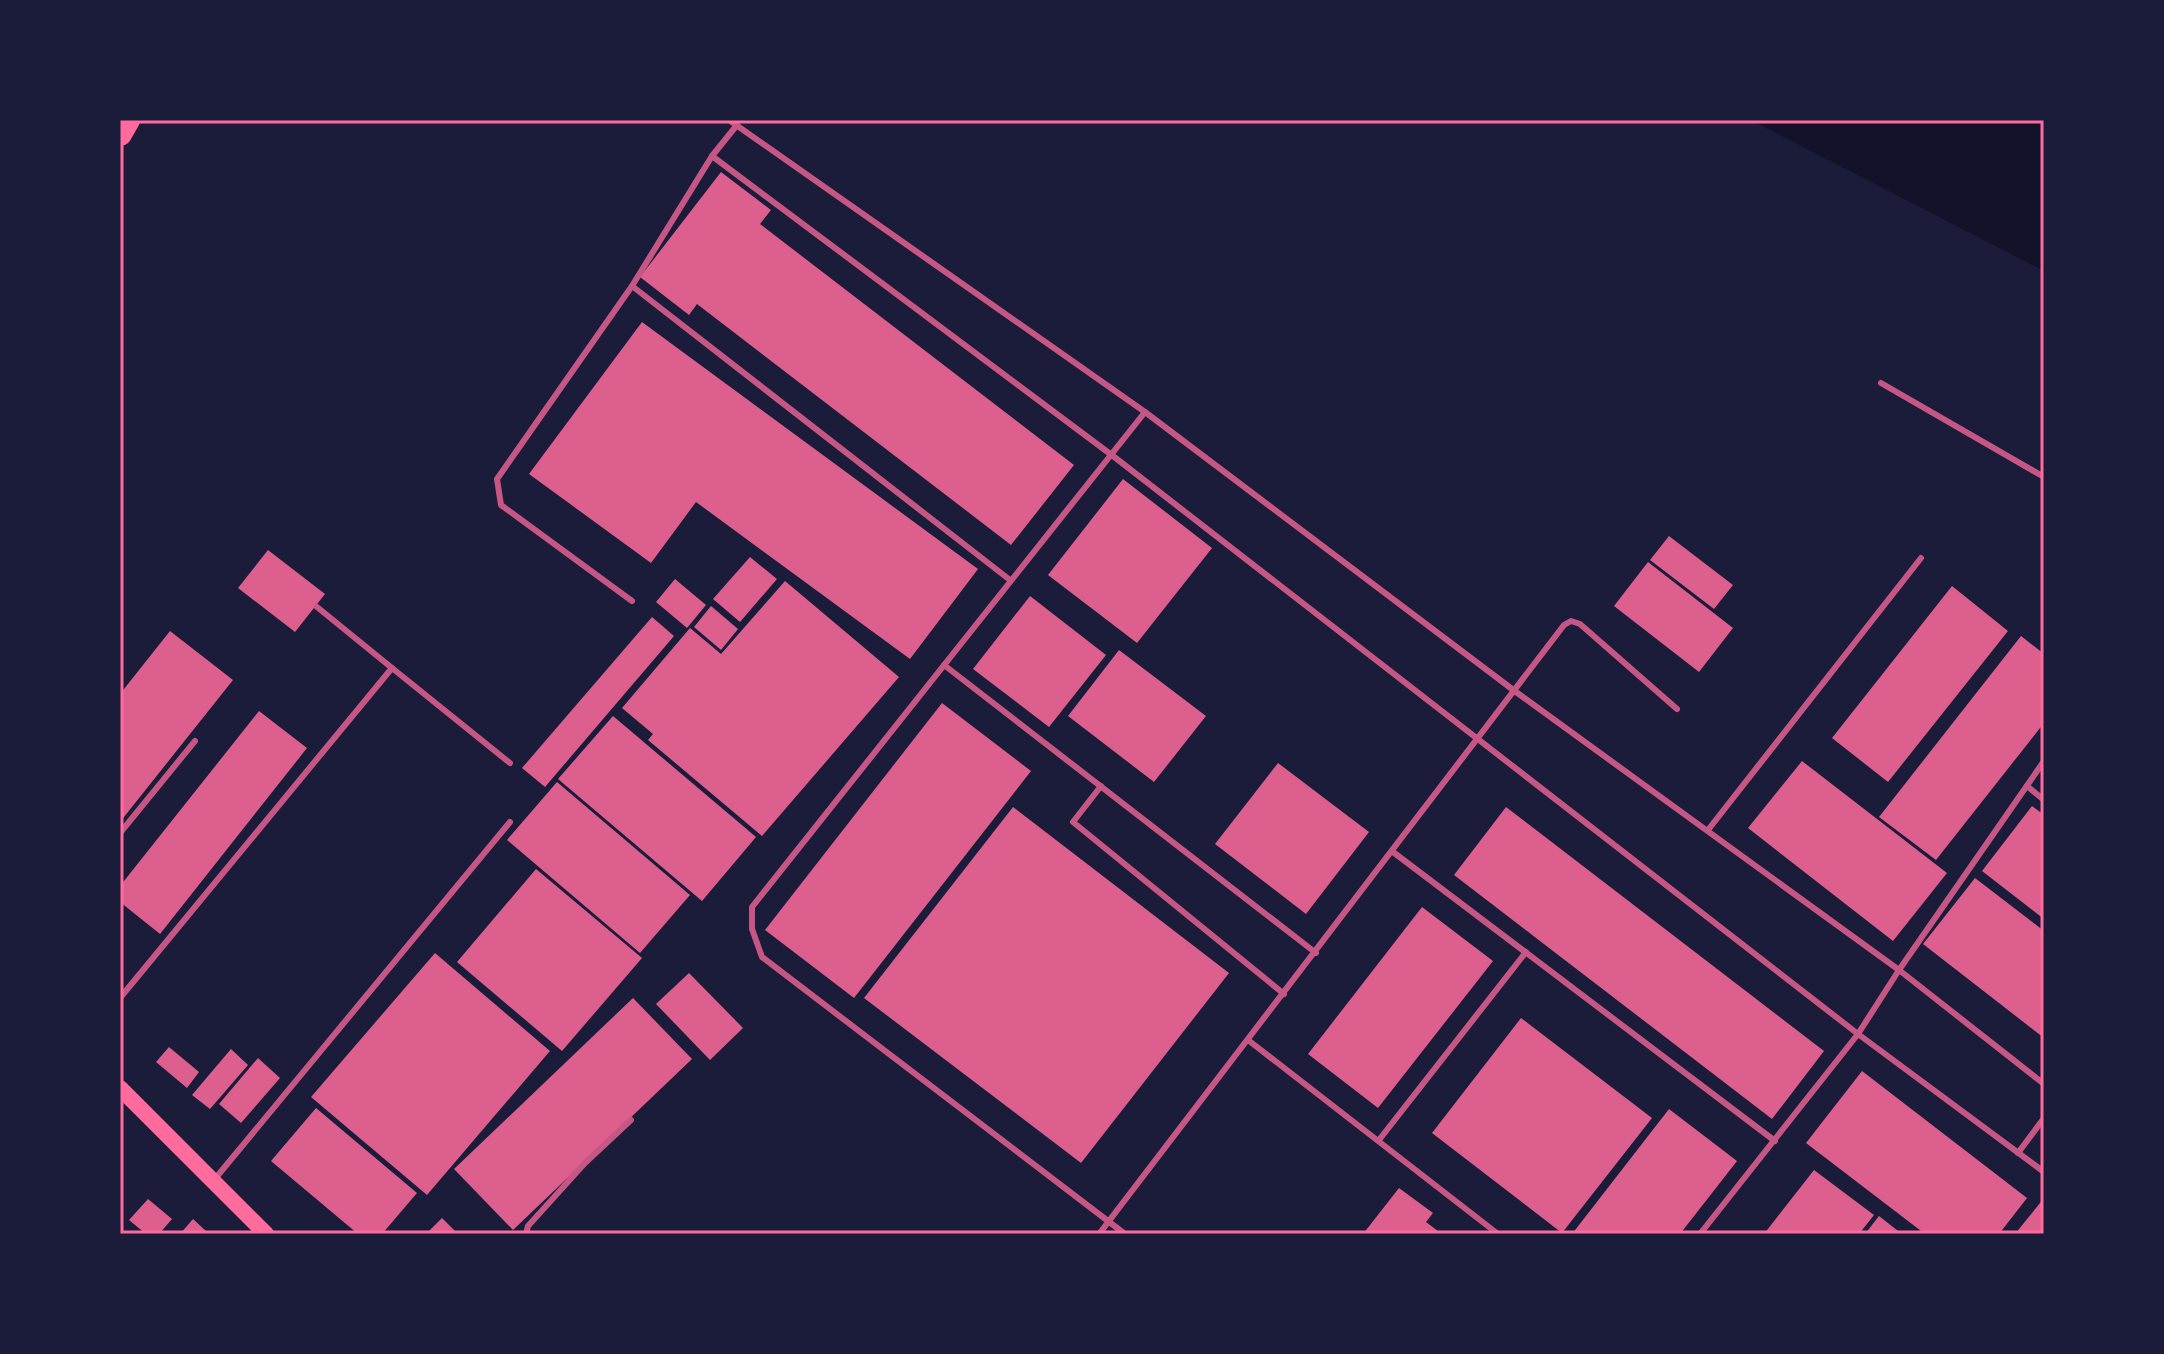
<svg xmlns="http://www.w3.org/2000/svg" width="2164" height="1354" font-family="'Varela Round',sans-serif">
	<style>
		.water { fill: #12122b }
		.building { fill: #dd5f8e }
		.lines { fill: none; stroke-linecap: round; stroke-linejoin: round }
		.service { stroke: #c65784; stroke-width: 6 }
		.secondary { stroke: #ff6b9d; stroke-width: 16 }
		.motorway { stroke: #ff6b9d; stroke-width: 24 }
		.neatline { fill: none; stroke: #ff6b9d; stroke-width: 3 }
	</style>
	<rect width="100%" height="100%" fill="#1b1b3a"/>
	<polygon class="water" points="1751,120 2044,120 2044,271"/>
	<g class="building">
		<polygon points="721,172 771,210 760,224 1074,465 1011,545 697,304 689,315 640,277"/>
		<polygon points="642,322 978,569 910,659 696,502 651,563 529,474"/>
		<polygon points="1123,479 1212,548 1137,643 1048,575"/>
		<polygon points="1669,536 1733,585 1714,609 1650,560"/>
		<polygon points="268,550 325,594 295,632 238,588"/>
		<polygon points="750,557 777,579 740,622 713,599"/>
		<polygon points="1648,562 1733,628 1699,672 1614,606"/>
		<polygon points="675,579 706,605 687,628 656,602"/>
		<polygon points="785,581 899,677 762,836 648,740 653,734 622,708 690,628 721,654"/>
		<polygon points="1952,586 2008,631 1888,782 1832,738"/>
		<polygon points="1030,596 1106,655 1049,727 973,669"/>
		<polygon points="711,606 738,629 721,650 694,627"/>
		<polygon points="652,617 674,636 545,787 522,768"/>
		<polygon points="170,631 233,680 120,822 120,694"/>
		<polygon points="2021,636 2044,654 2044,723 1936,860 1879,817"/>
		<polygon points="1119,650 1206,716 1154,782 1068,716"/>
		<polygon points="942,703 1031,771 854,998 765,930"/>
		<polygon points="259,711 307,748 160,934 120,902 120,886"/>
		<polygon points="613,716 756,837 702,901 558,779"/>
		<polygon points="1802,761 1947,873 1893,941 1748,828"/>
		<polygon points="1278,763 1369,832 1306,914 1215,844"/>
		<polygon points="557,782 690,895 640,953 507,840"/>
		<polygon points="2032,806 2044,815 2044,919 1982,871"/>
		<polygon points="1013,807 1229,973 1081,1163 864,998"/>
		<polygon points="1506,807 1824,1051 1772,1119 1454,875"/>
		<polygon points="536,869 642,958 562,1051 457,962"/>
		<polygon points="1975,878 2044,931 2044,1038 1923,944"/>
		<polygon points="1422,907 1493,961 1378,1108 1308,1054"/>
		<polygon points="435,953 550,1051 427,1195 311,1097"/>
		<polygon points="689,973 743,1028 710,1060 656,1004"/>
		<polygon points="633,998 692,1059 513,1230 454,1169"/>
		<polygon points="1521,1018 1652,1118 1562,1233 1432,1133"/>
		<polygon points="169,1047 199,1072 187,1088 156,1062"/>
		<polygon points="231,1049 248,1065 210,1109 192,1095"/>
		<polygon points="258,1058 280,1078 241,1123 219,1104"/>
		<polygon points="1862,1071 2027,1198 1999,1234 1925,1234 1806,1143"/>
		<polygon points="316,1108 417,1193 382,1234 358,1234 271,1161"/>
		<polygon points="1669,1109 1737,1161 1680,1234 1572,1234"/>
		<polygon points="1814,1170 1874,1215 1859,1234 1764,1234"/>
		<polygon points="1399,1188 1433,1213 1426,1222 1442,1234 1363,1234"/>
		<polygon points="2044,1198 2044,1234 2015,1234"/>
		<polygon points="148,1199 172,1219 159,1234 146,1234 129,1220"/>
		<polygon points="1879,1216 1902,1234 1865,1234"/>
		<polygon points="442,1218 458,1234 426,1234"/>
		<polygon points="193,1219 206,1231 203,1234 180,1234"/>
	</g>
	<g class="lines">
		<g class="service">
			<polyline points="729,120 1145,412 1516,692 1899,970 2044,1084"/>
			<polyline points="712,156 1113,456 1858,1034 2044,1172"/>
			<polyline points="632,286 1010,580"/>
			<polyline points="1881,383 2044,477"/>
			<polyline points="632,601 501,505 497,479 632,286 712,156 737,125"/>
			<polyline points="944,665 1316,953"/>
			<polyline points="392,668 510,763"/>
			<polyline points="1101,786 1073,822 1284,994"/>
			<polyline points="2027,786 2044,800"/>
			<polyline points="1708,830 1921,558"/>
			<polyline points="120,833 195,741"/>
			<polyline points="1393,852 1775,1141"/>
			<polyline points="120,998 392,668 317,607"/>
			<polyline points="1248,1040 1498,1234"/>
			<polyline points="1379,1140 1526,952"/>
			<polyline points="2018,1153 2044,1118"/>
			<polyline points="214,1180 510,822"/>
			<polyline points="526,1234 528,1226 585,1163 631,1120"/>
			<polyline points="1099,1234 1564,625 1571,621 1580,624 1677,709"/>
			<polyline points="1125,1234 762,957 752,929 752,907 1145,412"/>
			<polyline points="1700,1234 1858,1034 1899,970 2044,761"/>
		</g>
		<polyline class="secondary" points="120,1088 266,1234"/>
		<polyline class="motorway" points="120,134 128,120"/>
	</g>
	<rect width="2164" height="1354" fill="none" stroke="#1b1b3a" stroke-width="244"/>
	<rect x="122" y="122" width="1920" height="1110" class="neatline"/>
</svg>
